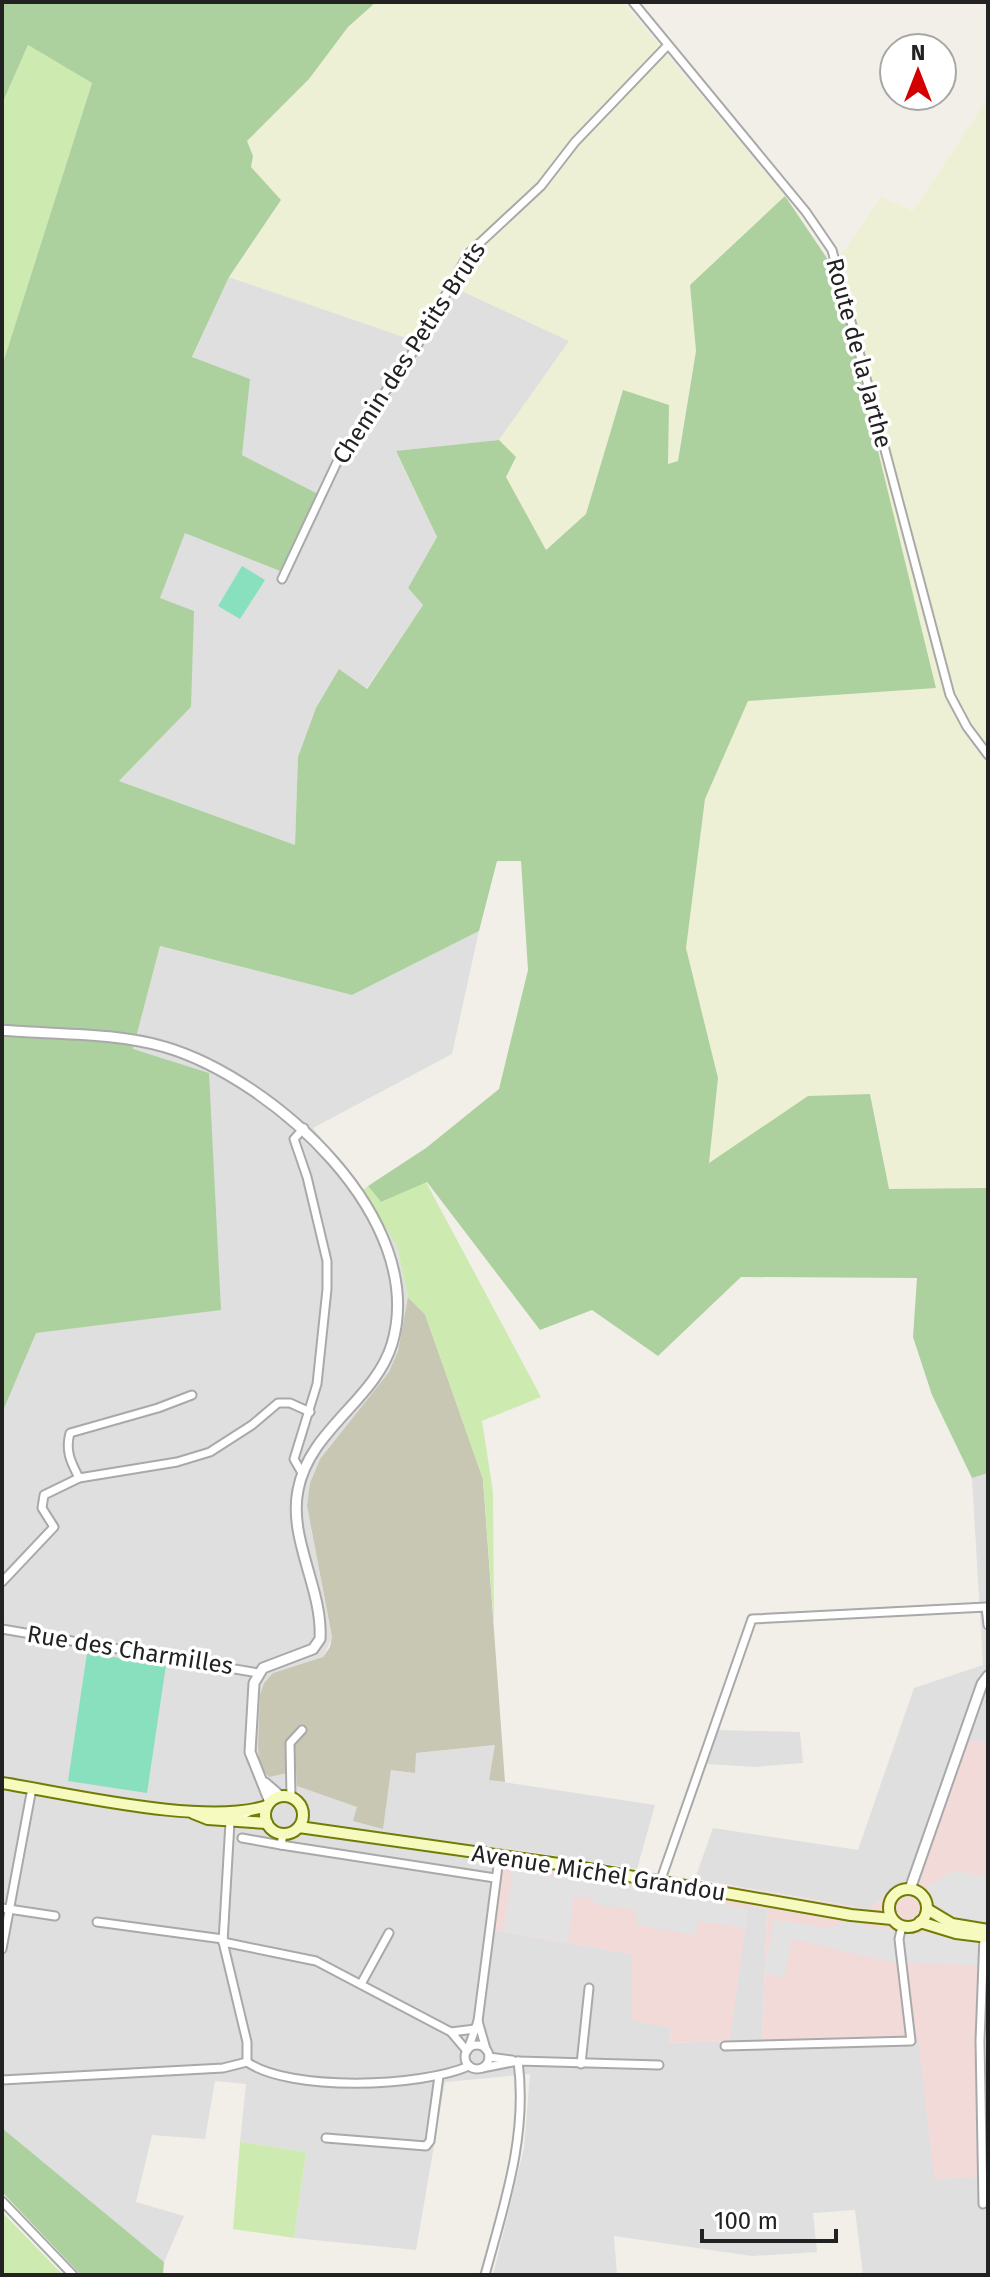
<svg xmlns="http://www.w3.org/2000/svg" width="990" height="2277" font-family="'Fira Sans',sans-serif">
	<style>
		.residential { fill: #e0dfdf }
		.commercial { fill: #f2dad9 }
		.construction { fill: #c7c7b4 }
		.farmland { fill: #eef0d5 }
		.grass { fill: #cdebb0 }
		.forest { fill: #add19e }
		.pitch { fill: #88e0be }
		.parking { fill: #e2e2e2 }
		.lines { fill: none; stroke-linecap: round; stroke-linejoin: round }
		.minor-casing { stroke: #a9a9a9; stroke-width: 11 }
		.tertiary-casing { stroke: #a9a9a9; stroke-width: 13 }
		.secondary-casing { stroke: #707d05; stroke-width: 14 }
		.minor { stroke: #fff; stroke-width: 7 }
		.tertiary { stroke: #fff; stroke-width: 9 }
		.secondary { stroke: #f7fabf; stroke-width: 10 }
		.labels { text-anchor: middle; stroke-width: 7; stroke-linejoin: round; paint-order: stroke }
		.street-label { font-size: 24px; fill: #222; stroke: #fff }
	</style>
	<rect width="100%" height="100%" fill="#f2efe9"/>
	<g class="residential">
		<polygon points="229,277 415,340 447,284 570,341 499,440 396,452 437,537 408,588 423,605 366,689 298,757 295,845 119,781 191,707 160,598 185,532 317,495 242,455 192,358"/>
		<polygon points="479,931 452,1054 313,1128 362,1191 397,1246 408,1297 398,1351 389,1372 320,1459 310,1483 307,1507 332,1638 323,1657 273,1673 264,1683 260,1695 260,1767 296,1771 298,1786 357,1807 383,1828 391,1769 416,1753 496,1745 489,1780 655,1805 637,1869 507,1848 492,1930 632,1954 671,2028 669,2043 729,2041 748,1906 767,1910 762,2040 918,2037 983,2177 988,1968 988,2275 863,2275 855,2210 813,2213 817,2252 752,2256 614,2236 617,2275 493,2275 524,2148 530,2074 445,2082 416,2250 294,2238 306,2152 240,2142 246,2084 215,2081 205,2139 152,2135 136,2202 184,2216 164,2262 2,2128 2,1413 35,1333 221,1309 133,1049 160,946 352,995"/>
		<polygon points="988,1473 988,1741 956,1741 908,1878 868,1909 695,1879 713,1828 858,1850 914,1688 983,1665 972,1478"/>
		<polygon points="716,1730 800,1732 803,1763 754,1767 707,1764"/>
	</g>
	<polygon class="commercial" points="956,1741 988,1741 983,2177 934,2179 918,2037 762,2040 767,1910 748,1906 730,2041 669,2043 671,2028 632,2021 632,1954 492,1930 506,1848 868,1909 908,1878"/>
	<polygon class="construction" points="408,1297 425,1314 483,1479 505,1782 489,1780 495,1745 416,1753 415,1773 391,1770 383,1829 353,1821 357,1807 297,1786 296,1771 269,1777 260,1767 258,1746 260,1695 264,1683 273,1673 323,1657 330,1647 332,1637 307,1506 310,1483 320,1459 389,1372 398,1351"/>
	<g class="farmland">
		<polygon points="376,2 623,2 785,196 690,285 696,351 678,461 668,465 623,390 586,514 545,550 506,477 516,457 499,440 569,341 447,284 415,341 229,277 281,200 251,167 252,156 247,141 309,79 348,27"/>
		<polygon points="988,98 988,1188 889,1190 871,1094 808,1096 709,1164 718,1078 686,948 705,799 748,701 936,688 833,267 881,197 913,211"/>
	</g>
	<g class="grass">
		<polygon points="28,45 92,83 2,366 2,104"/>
		<polygon points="426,1182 541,1397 482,1421 493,1492 494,1626 483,1479 425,1314 408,1297 397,1246 362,1191 368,1186 381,1202"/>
		<polygon points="240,2142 306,2152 294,2238 233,2229"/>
		<polygon points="2,2212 63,2275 2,2275"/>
	</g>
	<g class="forest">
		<polygon points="2,2 376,2 348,27 309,79 247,141 253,156 251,167 281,200 229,277 192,357 250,379 242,455 318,494 280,571 185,533 160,598 194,611 191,707 119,781 295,845 298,757 316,708 339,669 367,689 423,605 408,588 437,537 396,451 499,440 516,457 506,477 546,550 586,514 623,390 669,405 668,464 678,461 696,351 690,285 785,196 833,267 936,688 748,701 705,799 686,948 718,1078 709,1163 808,1096 870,1094 889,1189 988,1188 988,1473 972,1478 932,1395 913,1337 917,1278 741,1277 658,1356 592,1310 540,1330 427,1182 381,1202 368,1186 426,1148 499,1089 528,970 521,861 497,861 479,931 352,995 160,946 133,1049 209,1073 221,1310 36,1333 2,1413 2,366 92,83 28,45 2,104"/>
		<polygon points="2,2128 164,2262 163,2275 81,2275 2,2192"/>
	</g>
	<g class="pitch">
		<polygon points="242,566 265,580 240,619 218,606"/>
		<polygon points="87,1653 166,1665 147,1793 68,1781"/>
	</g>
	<g class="parking">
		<polygon points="513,1870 640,1888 748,1909 745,1928 698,1921 695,1935 637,1925 636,1910 594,1904 594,1899 574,1896 568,1942 503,1932"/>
		<polygon points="954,1871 988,1877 988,1926 943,1919 926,1887"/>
		<polygon points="774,1920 831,1928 842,1921 895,1931 980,1939 979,1965 891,1962 792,1939 784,1978 764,1973"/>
	</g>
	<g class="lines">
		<defs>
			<g id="minor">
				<polyline points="633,2 806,212 832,250 950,695 967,727 988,755"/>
				<polyline points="282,579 338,460 417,346 469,253 541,186 575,142 667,46"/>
				<polyline points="302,1473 294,1459 317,1384 327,1289 327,1261 307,1177 294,1139 304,1128"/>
				<path d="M79,1478C71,1462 65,1451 70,1433L158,1408L192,1395"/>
				<polyline points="2,1582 54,1527 42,1508 44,1495 79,1478 177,1462 210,1452 252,1425 278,1403 290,1403 310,1412"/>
				<polyline points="2,1629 258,1673"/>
				<polyline points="291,1797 290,1743 302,1730"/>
				<polyline points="283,1834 281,1845 495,1878"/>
				<polyline points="242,1838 281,1845"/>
				<polyline points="660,1882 752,1619 986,1607 988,1625"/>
				<polyline points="2,1908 55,1916"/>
				<polyline points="97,1922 223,1939"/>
				<polyline points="223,1942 316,1961 451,2032"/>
				<polyline points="2,1949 32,1788"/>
				<polyline points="361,1984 389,1933"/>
				<polyline points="478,2021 499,1858"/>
				<circle cx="477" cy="2057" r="12"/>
				<polyline points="725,2046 911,2041 899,1939 902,1926"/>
				<polyline points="468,2049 478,2021 486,2049"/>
				<polyline points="467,2051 451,2032 475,2029"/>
				<polyline points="489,2057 512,2060"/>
				<polyline points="247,2062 247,2042 223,1942 230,1822 251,1811"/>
				<path d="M247,2062C290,2092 421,2087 469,2066"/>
				<polyline points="581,2064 589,1988"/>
				<polyline points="482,2068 518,2061 659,2065"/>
				<polyline points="2,2080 223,2068 247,2062"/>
				<polyline points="326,2138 426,2146 430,2141 439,2076"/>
				<polyline points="2,2201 73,2275"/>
				<polyline points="983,2204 980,2041 984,1936"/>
				<path d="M485,2275C504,2205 528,2135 518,2061"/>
			</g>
			<g id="tertiary">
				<path d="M2,1030C55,1035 113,1032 165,1047C273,1079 429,1219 392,1344C375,1400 309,1430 298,1490C288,1539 323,1589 320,1639L313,1649L263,1668L254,1683L250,1752L270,1802"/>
				<polyline points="265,1783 280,1796"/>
				<polyline points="910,1889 982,1684 988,1676"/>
			</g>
			<g id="secondary">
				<path d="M2,1783C72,1794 204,1826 267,1806"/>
				<circle cx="284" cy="1815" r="19"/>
				<polyline points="193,1813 208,1819 267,1823"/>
				<polyline points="299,1827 566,1865 851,1915 892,1919"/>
				<circle cx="908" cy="1908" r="19"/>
				<polyline points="927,1909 952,1924 988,1930"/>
				<polyline points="920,1922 956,1933 988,1937"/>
			</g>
		</defs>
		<use href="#minor" class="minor-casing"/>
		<use href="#tertiary" class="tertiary-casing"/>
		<use href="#secondary" class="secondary-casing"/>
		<use href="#minor" class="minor"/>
		<use href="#tertiary" class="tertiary"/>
		<use href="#secondary" class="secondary"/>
	</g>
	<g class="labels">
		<g class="street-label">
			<text transform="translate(409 353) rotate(-57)" y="8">Chemin des Petits Bruts</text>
			<text transform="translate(859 353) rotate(75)" y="8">Route de la Jarthe</text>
			<text transform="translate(130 1650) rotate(9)" y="8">Rue des Charmilles</text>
			<text transform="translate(599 1873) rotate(9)" y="8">Avenue Michel Grandou</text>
		</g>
	</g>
	<rect width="990" height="2277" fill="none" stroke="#222222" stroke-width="8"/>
	<g transform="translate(918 72)"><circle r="38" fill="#ffffff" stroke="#a7a7a7" stroke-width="2"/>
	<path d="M0-6L14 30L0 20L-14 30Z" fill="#d40000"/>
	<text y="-12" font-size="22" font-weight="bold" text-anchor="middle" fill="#222222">N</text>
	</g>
	<path d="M702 2229v12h134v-12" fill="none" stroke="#222222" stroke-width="4"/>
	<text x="714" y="2229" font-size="24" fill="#222222" stroke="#ffffff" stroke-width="6" paint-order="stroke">100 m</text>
</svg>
